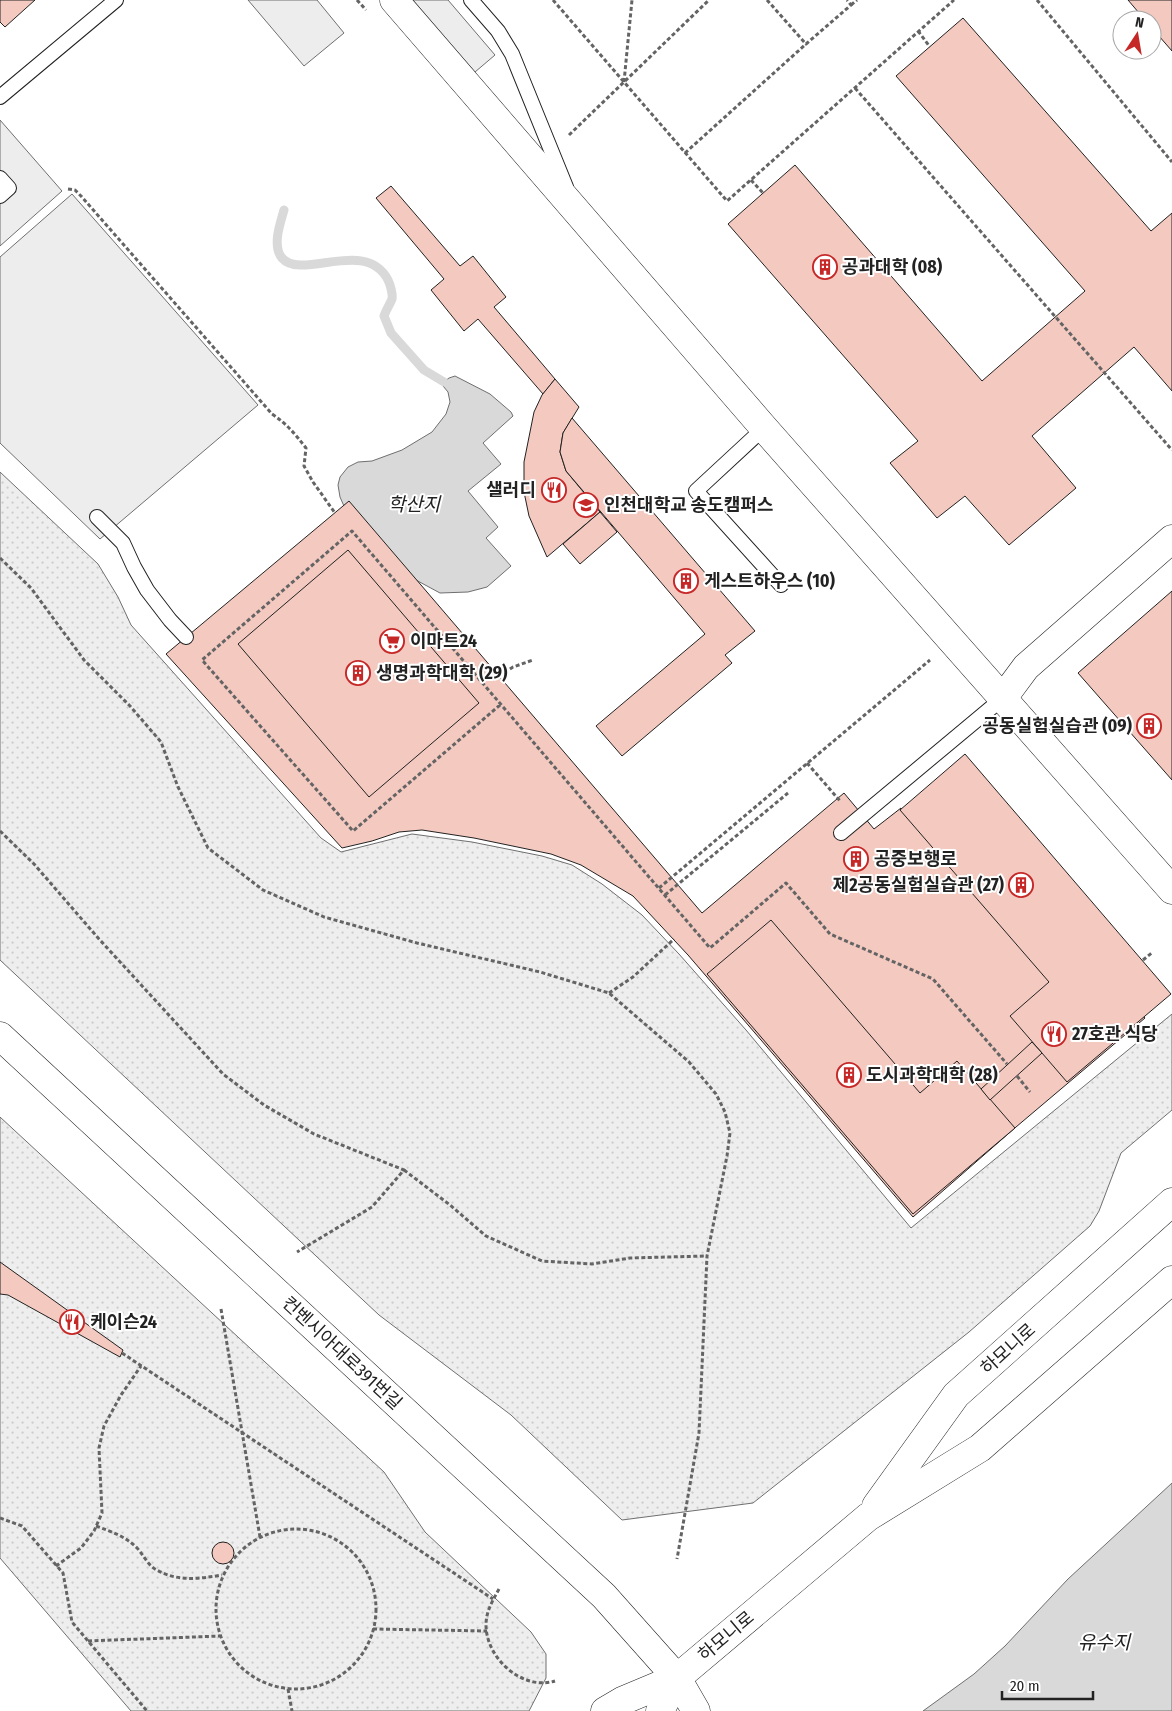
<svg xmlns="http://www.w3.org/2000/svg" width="1172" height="1711" font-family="'Fira Sans Condensed','Noto Sans KR',sans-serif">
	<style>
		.grass { fill: url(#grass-dots); stroke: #6f6f6f }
		.parking { fill: #ededed; stroke: #6f6f6f }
		.water { fill: #d9d9d9; stroke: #6f6f6f }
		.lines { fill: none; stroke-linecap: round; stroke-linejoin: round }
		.stream { stroke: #d9d9d9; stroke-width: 9 }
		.building { fill: #f3c9c0; stroke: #222 }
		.service-casing { stroke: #222; stroke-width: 16 }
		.minor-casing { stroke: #222; stroke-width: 29 }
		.tertiary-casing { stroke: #222; stroke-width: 29 }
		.path { stroke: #646464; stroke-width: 3; stroke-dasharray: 4 2.5; stroke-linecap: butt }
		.service { stroke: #fff; stroke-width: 14 }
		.minor { stroke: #fff; stroke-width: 28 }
		.tertiary { stroke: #fff; stroke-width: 28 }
		.labels { text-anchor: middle; stroke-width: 4; stroke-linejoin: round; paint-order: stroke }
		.poi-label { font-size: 18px; font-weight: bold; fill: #222; stroke: #fff; text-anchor: start }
		.street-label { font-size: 18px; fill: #222; stroke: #fff }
		.water-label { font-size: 19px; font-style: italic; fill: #222; stroke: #fff }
	</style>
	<defs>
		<pattern id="grass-dots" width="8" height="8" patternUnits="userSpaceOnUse" patternTransform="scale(1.25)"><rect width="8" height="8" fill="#eee"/><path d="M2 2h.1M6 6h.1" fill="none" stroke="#ccc" stroke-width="1.8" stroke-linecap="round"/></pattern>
	</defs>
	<rect width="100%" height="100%" fill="#fff"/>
	<g class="grass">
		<polygon points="0,472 98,564 118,597 131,625 321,838 341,852 412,834 472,842 542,856 572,865 602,884 642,915 679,954 746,1030 911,1228 1172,1014 1172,1110 1121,1153 1099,1211 1090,1226 969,1332 753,1503 622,1520 511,1415 379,1315 0,960"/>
		<polygon points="0,1117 384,1472 425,1532 531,1632 546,1654 546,1678 529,1711 131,1711 0,1558"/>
	</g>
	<g class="parking">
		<polygon points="248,0 317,0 344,33 304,66"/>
		<polygon points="413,0 448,0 495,55 475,72"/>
		<polygon points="0,120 62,191 0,246"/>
		<polygon points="72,194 258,405 100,539 0,443 0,257"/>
	</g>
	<g class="water">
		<polygon points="455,376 490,394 511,412 513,416 483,443 501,464 468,491 498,527 486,538 511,566 487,587 468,592 440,593 403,573 347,513 340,497 338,485 340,477 348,467 358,462 372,461 402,450 432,432 446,414 450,402 448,392 443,386 444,382 449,378"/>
		<polygon points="1172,1483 1172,1711 923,1711 974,1674 1005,1646 1068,1579"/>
	</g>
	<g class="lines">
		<path class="stream" d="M284,210C280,224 272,246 282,258C302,281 366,237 388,280C390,284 393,294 392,299C390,304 386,310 384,316L391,333L424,370L444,382"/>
	</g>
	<g class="building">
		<polygon points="0,0 35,0 5,27 0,22"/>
		<polygon points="1128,0 1172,0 1172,51 1152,28 1152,20 1145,20"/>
		<polygon points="963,18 1151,231 1172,213 1172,391 1134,347 1032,436 1076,488 1009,545 965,496 937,518 890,463 918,441 728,224 795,165 982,381 1085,291 896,76"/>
		<polygon points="391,186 460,266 473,256 506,297 494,307 555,379 543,394 478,319 464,331 431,290 444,279 376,198"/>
		<polygon points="555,379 579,407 563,433 560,452 566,471 600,512 547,557 529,516 524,492 524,462 534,412 542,395"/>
		<polygon points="572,418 755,631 725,655 732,663 622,756 596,726 705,634 566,471 560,452 563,433"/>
		<polygon points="349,501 702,913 844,793 874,829 901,808 1050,980 1085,951 1145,1018 1016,1127 913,1217 688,955 633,896 581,865 551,854 474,838 422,830 399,832 372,841 342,848 166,654"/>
		<polygon points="600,512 617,532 580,564 563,544"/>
		<polygon points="348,550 479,703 369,797 238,644"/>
		<polygon points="1172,591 1172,780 1078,673"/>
		<polygon points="965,754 1171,994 1067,1082 1010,1016 1049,982 900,810"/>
		<polygon points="771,920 920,1093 957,1061 1015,1128 913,1214 707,974"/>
		<polygon points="1032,1042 1042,1053 990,1100 981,1089"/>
		<polygon points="0,1262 123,1350 120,1357 8,1295 0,1294"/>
		<circle cx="223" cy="1553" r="11"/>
	</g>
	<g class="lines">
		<defs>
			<g id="service">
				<polyline points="471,0 498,31 512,54 566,187"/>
				<polyline points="0,97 116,0"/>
				<polyline points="0,178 9,188 0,196"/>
				<polyline points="764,428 696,491 781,585"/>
				<polyline points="97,517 123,543 134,567 147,590 170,620 186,637"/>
				<polyline points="841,833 1003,698"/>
			</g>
			<g id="minor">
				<polyline points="394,0 764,428 1172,890"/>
				<polyline points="1003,698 1026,667 1172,539"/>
			</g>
			<g id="tertiary">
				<polyline points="0,1036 604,1596 677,1678 696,1711"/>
				<polyline points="876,1506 956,1395 1172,1202"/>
				<polyline points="605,1711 622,1701 677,1678 868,1517 980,1448 1172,1280"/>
				<polyline points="660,1711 677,1678"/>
			</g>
		</defs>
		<use href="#service" class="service-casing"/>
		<use href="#minor" class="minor-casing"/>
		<use href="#tertiary" class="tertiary-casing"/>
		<g class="path">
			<polyline points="357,0 366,10"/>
			<polyline points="553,0 727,201 954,0"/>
			<polyline points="767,0 806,44 851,5 847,0"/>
			<polyline points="1037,0 1172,162"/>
			<polyline points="851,5 857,0"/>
			<polyline points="918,31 930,47"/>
			<polyline points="624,82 632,0"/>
			<polyline points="855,88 1172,450"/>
			<polyline points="569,135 709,0"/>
			<polyline points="685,153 806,44"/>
			<polyline points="751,180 763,193"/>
			<path d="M68,189L75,190L81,196L272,414C287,424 295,434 306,448L304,466L313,482L335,513"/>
			<polyline points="0,558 31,588 84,660 130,706 161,742 178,787 208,848 263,890 324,917 417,943 540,972 609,993 689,1062 716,1094 725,1112 730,1133 727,1156 707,1256 699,1433 677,1559"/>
			<polyline points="499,676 513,667 533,660"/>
			<polyline points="500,705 353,831 202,660 352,531 710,948 786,883 830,934 933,979 1007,1064"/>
			<polyline points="807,763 841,802"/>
			<polyline points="0,831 34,864 99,939 223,1074 264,1105 314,1134 404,1170 372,1207 297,1252"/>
			<polyline points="659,888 930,660"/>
			<polyline points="665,895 788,793"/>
			<polyline points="1143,960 1153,952"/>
			<polyline points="609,993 633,977 674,939"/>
			<polyline points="1017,1076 1030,1092"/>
			<polyline points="404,1170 450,1205 486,1236 542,1261 592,1264 630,1258 707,1256"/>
			<polyline points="221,1309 260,1537"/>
			<polyline points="122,1353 493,1599"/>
			<polyline points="0,1518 22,1526 63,1573 72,1622 147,1711"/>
			<path d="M96,1526C112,1532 125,1536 137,1548C143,1554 147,1564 155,1569C177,1582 198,1579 222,1575"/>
			<circle cx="296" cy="1609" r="80"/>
			<polyline points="56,1566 81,1548 94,1531 102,1513 99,1448 104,1426 121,1395 141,1366"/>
			<path d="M499,1589C493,1600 486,1611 486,1625C486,1658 522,1691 555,1681"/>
			<polyline points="373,1629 487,1631"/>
			<polyline points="88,1641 220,1636"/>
			<polyline points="288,1689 292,1711"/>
		</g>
		<use href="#service" class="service"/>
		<use href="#minor" class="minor"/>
		<use href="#tertiary" class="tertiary"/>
	</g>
	<defs>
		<symbol id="building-ring" viewBox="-11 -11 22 22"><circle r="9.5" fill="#fff" stroke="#c62828" stroke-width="1.5"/><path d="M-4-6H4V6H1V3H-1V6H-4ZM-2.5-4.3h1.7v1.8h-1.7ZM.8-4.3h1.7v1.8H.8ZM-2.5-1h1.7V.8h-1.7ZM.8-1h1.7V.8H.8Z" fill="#c62828"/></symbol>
		<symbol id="restaurant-ring" viewBox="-11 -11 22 22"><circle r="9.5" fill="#fff" stroke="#c62828" stroke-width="1.5"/><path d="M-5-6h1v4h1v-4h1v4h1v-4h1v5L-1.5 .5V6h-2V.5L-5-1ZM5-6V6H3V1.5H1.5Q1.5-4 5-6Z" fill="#c62828"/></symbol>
		<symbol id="university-ring" viewBox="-11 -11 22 22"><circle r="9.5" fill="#fff" stroke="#c62828" stroke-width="1.5"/><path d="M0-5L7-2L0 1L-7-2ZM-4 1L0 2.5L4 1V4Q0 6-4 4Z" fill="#c62828"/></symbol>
		<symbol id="supermarket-ring" viewBox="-11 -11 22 22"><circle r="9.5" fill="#fff" stroke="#c62828" stroke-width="1.5"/><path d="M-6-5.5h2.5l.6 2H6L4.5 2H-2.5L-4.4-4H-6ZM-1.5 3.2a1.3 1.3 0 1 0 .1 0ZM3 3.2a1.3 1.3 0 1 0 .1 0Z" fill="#c62828"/></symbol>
	</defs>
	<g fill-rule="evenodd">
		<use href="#building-ring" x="811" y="253" width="28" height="28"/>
		<use href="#restaurant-ring" x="540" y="476" width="28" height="28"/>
		<use href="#university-ring" x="572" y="491" width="28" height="28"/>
		<use href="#building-ring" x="672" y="567" width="28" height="28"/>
		<use href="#supermarket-ring" x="378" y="627" width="28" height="28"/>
		<use href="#building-ring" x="344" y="659" width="28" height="28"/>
		<use href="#building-ring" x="1135" y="712" width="28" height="28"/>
		<use href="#building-ring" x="842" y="845" width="28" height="28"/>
		<use href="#building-ring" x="1007" y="871" width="28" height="28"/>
		<use href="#restaurant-ring" x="1040" y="1020" width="28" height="28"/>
		<use href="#building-ring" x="835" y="1061" width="28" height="28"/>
		<use href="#restaurant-ring" x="58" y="1308" width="28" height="28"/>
	</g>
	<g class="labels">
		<g class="poi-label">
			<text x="842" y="273">공과대학 (08)</text>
			<text x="536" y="496" text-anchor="end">샐러디</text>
			<text x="604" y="511">인천대학교 송도캠퍼스</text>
			<text x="704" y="587">게스트하우스 (10)</text>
			<text x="410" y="647">이마트24</text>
			<text x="376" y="679">생명과학대학 (29)</text>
			<text x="1132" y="732" text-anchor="end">공동실험실습관 (09)</text>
			<text x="874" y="865">공중보행로</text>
			<text x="1004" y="891" text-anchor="end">제2공동실험실습관 (27)</text>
			<text x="1072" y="1040">27호관 식당</text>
			<text x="866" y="1081">도시과학대학 (28)</text>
			<text x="90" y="1328">케이슨24</text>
		</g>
		<g class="street-label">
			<text transform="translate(1008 1349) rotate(-42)" y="6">하모니로</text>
			<text transform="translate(342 1353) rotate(43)" y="6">컨벤시아대로391번길</text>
			<text transform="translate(726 1636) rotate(-40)" y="6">하모니로</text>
		</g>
		<g class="water-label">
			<text x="414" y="511">학산지</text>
			<text x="1104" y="1649">유수지</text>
		</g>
	</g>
	<g transform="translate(1137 35) rotate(12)"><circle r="24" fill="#ffffff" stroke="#a7a7a7"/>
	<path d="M0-4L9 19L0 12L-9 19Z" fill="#c62828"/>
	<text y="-8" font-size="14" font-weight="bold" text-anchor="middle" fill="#222222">N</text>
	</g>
	<path d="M1002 1691v8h91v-8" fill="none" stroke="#222222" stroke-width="2.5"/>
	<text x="1010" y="1691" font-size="15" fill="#222222" stroke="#ffffff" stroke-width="4" paint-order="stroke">20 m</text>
</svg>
